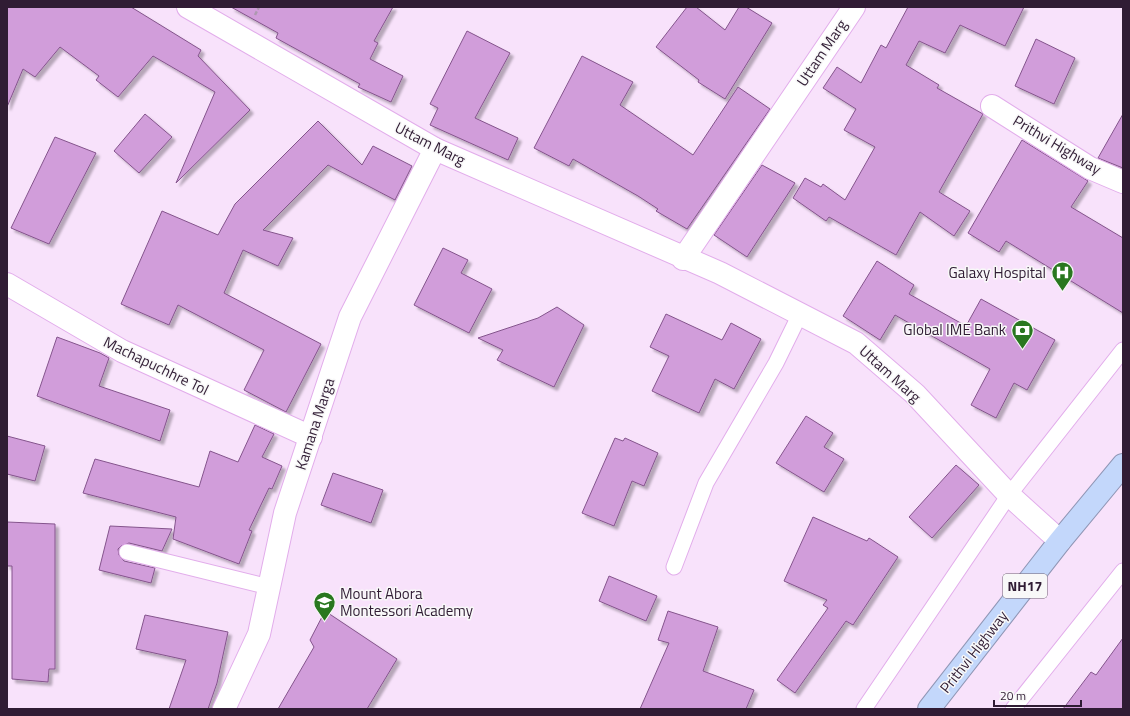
<svg xmlns="http://www.w3.org/2000/svg" width="1130" height="716" font-family="'Titillium Web',sans-serif">
	<style>
		.building { fill: #d19dda; stroke: #84548c; filter: url(#shadow) }
		.lines { fill: none; stroke-linecap: round; stroke-linejoin: round }
		.lane-casing { stroke: #e2adeb; stroke-width: 17 }
		.street-casing { stroke: #e2adeb; stroke-width: 24 }
		.highway-casing { stroke: #9096b5; stroke-width: 24 }
		.path { stroke: #ad98b0; stroke-width: 2.5; stroke-dasharray: 4 2; stroke-linecap: butt }
		.lane { stroke: #fff; stroke-width: 15 }
		.street { stroke: #fff; stroke-width: 22 }
		.highway { stroke: #c3d7fb; stroke-width: 22 }
		.labels { text-anchor: middle; stroke-width: 3; stroke-linejoin: round; paint-order: stroke }
		.shield { fill: #f8f8f8; stroke: #6c5e6f; stroke-width: 1 }
		.shield-label { font-size: 14px; font-weight: bold; fill: #301c34 }
		.street-label { font-size: 15px; fill: #301c34; stroke: #f8f8f8 }
		.poi-label { font-size: 15px; fill: #301c34; stroke: #f8f8f8; text-anchor: end }
	</style>
	<defs>
		<filter id="shadow"><feDropShadow dx="3.5" dy="3.5" stdDeviation="1" flood-color="#0004"/></filter>
	</defs>
	<rect width="100%" height="100%" fill="#f8e2fb"/>
	<g class="building">
		<polygon points="7,7 131,7 201,50 198,56 250,110 176,183 215,92 153,56 118,97 96,80 99,76 60,47 35,77 23,69 7,107"/>
		<polygon points="231,7 393,7 374,41 378,43 370,59 403,76 391,102 358,87 360,84 276,38 278,33"/>
		<polygon points="687,7 696,7 725,30 739,7 746,7 772,23 725,99 698,82 699,80 656,47"/>
		<polygon points="908,7 1024,7 1005,46 960,25 945,53 919,41 906,65 939,85 937,88 983,114 939,192 970,211 954,236 920,212 896,255 829,217 826,221 793,198 805,178 821,187 823,184 845,200 875,147 844,130 856,109 823,88 837,67 861,83 881,45 886,48"/>
		<polygon points="467,31 510,53 475,118 518,138 508,160 430,125 438,108 430,104"/>
		<polygon points="1036,39 1075,58 1054,104 1015,86"/>
		<polygon points="582,56 633,82 620,105 693,155 738,87 770,109 687,229 656,211 658,209 638,196 573,159 569,166 534,148"/>
		<polygon points="145,114 172,137 139,173 114,151"/>
		<polygon points="1123,114 1123,168 1098,158"/>
		<polygon points="318,121 362,165 373,146 412,166 395,200 328,165 263,230 293,238 278,266 243,250 224,293 321,344 286,412 244,390 264,350 178,305 169,325 121,304 162,211 218,235 235,204"/>
		<polygon points="55,137 96,153 49,244 11,228"/>
		<polygon points="1022,140 1088,181 1071,207 1123,238 1123,313 1006,241 999,252 968,233"/>
		<polygon points="762,165 795,183 747,257 714,235"/>
		<polygon points="443,248 468,260 461,273 492,289 469,333 414,305"/>
		<polygon points="877,261 914,285 909,294 966,326 981,299 1055,340 1027,390 1014,383 996,418 971,405 990,369 895,315 880,340 843,316"/>
		<polygon points="557,307 584,325 554,387 497,360 503,350 478,338 538,318"/>
		<polygon points="666,314 722,340 731,323 761,339 734,389 715,379 699,413 652,391 669,356 650,347"/>
		<polygon points="57,337 100,353 109,358 99,386 170,410 160,441 37,396"/>
		<polygon points="806,416 833,433 824,447 844,459 824,492 776,463"/>
		<polygon points="255,425 274,434 262,457 282,466 272,489 269,488 249,530 252,531 239,564 173,539 176,517 83,493 95,459 199,487 210,451 238,462"/>
		<polygon points="7,436 45,446 35,481 7,474"/>
		<polygon points="615,438 623,441 625,438 658,453 644,486 632,481 614,526 582,513"/>
		<polygon points="956,465 979,485 932,538 909,517"/>
		<polygon points="333,473 383,490 371,523 321,505"/>
		<polygon points="813,517 867,541 869,538 898,557 853,625 846,621 795,693 777,680 828,608 823,605 827,600 784,581"/>
		<polygon points="7,522 55,524 55,669 49,669 48,682 12,679 12,566 7,566"/>
		<polygon points="110,526 172,529 162,551 129,543 121,546 118,549 119,555 124,561 155,568 151,583 99,570"/>
		<polygon points="609,576 657,596 646,621 599,601"/>
		<polygon points="325,611 397,659 367,709 278,709 314,647 310,640"/>
		<polygon points="668,611 718,627 703,671 754,690 746,709 640,709 669,643 658,640"/>
		<polygon points="145,615 228,632 217,683 208,709 169,709 186,660 136,649"/>
		<polygon points="1123,638 1123,709 1063,709 1091,672 1096,675"/>
	</g>
	<g class="lines">
		<defs>
			<g id="lane">
				<polyline points="127,552 269,587"/>
				<polyline points="674,567 706,483 776,363 800,314"/>
				<polyline points="864,709 1009,495 1123,350"/>
				<polyline points="1013,709 1123,571"/>
			</g>
			<g id="street">
				<polyline points="188,7 435,149 720,273 856,343 915,394 1009,495 1060,541"/>
				<polyline points="992,106 1090,168 1123,182"/>
				<polyline points="683,259 854,7"/>
				<polyline points="7,284 122,351 311,437"/>
				<polyline points="224,709 259,634 285,513 350,317 435,149"/>
			</g>
			<polyline id="highway" points="929,709 1060,541 1123,465"/>
		</defs>
		<use href="#lane" class="lane-casing"/>
		<use href="#street" class="street-casing"/>
		<use href="#highway" class="highway-casing"/>
		<polyline class="path" points="255,15 259,7"/>
		<use href="#lane" class="lane"/>
		<use href="#street" class="street"/>
		<use href="#highway" class="highway"/>
	</g>
	<defs>
		<symbol id="hospital-pin" viewBox="-11 -11 22 30"><path d="M0 17L-7.5 6A9.5 9.5 0 1 1 7.5 6Z" fill="#29771f" stroke="#f8f8f8"/><path d="M-5-5h3v3.5h4V-5h3V5h-3V1.5h-4V5h-3Z" fill="#fff"/></symbol>
		<symbol id="bank-pin" viewBox="-11 -11 22 30"><path d="M0 17L-7.5 6A9.5 9.5 0 1 1 7.5 6Z" fill="#29771f" stroke="#f8f8f8"/><path d="M-6-4H6V4H-6ZM0-2.3a2.3 2.3 0 1 0 0 4.6a2.3 2.3 0 1 0 0-4.6Z" fill="#fff"/></symbol>
		<symbol id="school-pin" viewBox="-11 -11 22 30"><path d="M0 17L-7.5 6A9.5 9.5 0 1 1 7.5 6Z" fill="#29771f" stroke="#f8f8f8"/><path d="M0-5L7-2L0 1L-7-2ZM-4 1L0 2.5L4 1V4Q0 6-4 4Z" fill="#fff"/></symbol>
	</defs>
	<g fill-rule="evenodd">
		<use href="#hospital-pin" x="1050" y="260" width="25" height="34"/>
		<use href="#bank-pin" x="1010" y="318" width="25" height="34"/>
		<use href="#school-pin" x="312" y="590" width="25" height="34"/>
	</g>
	<g class="labels">
		<rect class="shield" x="1003" y="574" width="44" height="24" rx="3"/>
		<g class="shield-label">
			<text x="1025" y="591">NH17</text>
		</g>
		<g class="street-label">
			<text transform="translate(822 53) rotate(-56)" y="5">Uttam Marg</text>
			<text transform="translate(430 144) rotate(27)" y="5">Uttam Marg</text>
			<text transform="translate(1057 145) rotate(31)" y="5">Prithvi Highway</text>
			<text transform="translate(156 366) rotate(26)" y="5">Machapuchhre Tol</text>
			<text transform="translate(890 374) rotate(42)" y="5">Uttam Marg</text>
			<text transform="translate(315 424) rotate(-72)" y="5">Kamana Marga</text>
			<text transform="translate(974 652) rotate(-52)" y="5">Prithvi Highway</text>
		</g>
		<g class="poi-label">
			<text x="1046" y="278">Galaxy Hospital</text>
			<text x="1006" y="335">Global IME Bank</text>
			<text x="340" y="599" text-anchor="start">Mount Abora<tspan x="340" dy="17">Montessori Academy</tspan></text>
		</g>
	</g>
	<rect width="1130" height="716" fill="none" stroke="#301c34" stroke-width="16"/>
	<path d="M994 700v6h87v-6" fill="none" stroke="#301c34" stroke-width="2"/>
	<text x="1000" y="700" font-size="12" fill="#301c34" stroke="#f8f8f8" stroke-width="3" paint-order="stroke">20 m</text>
</svg>
